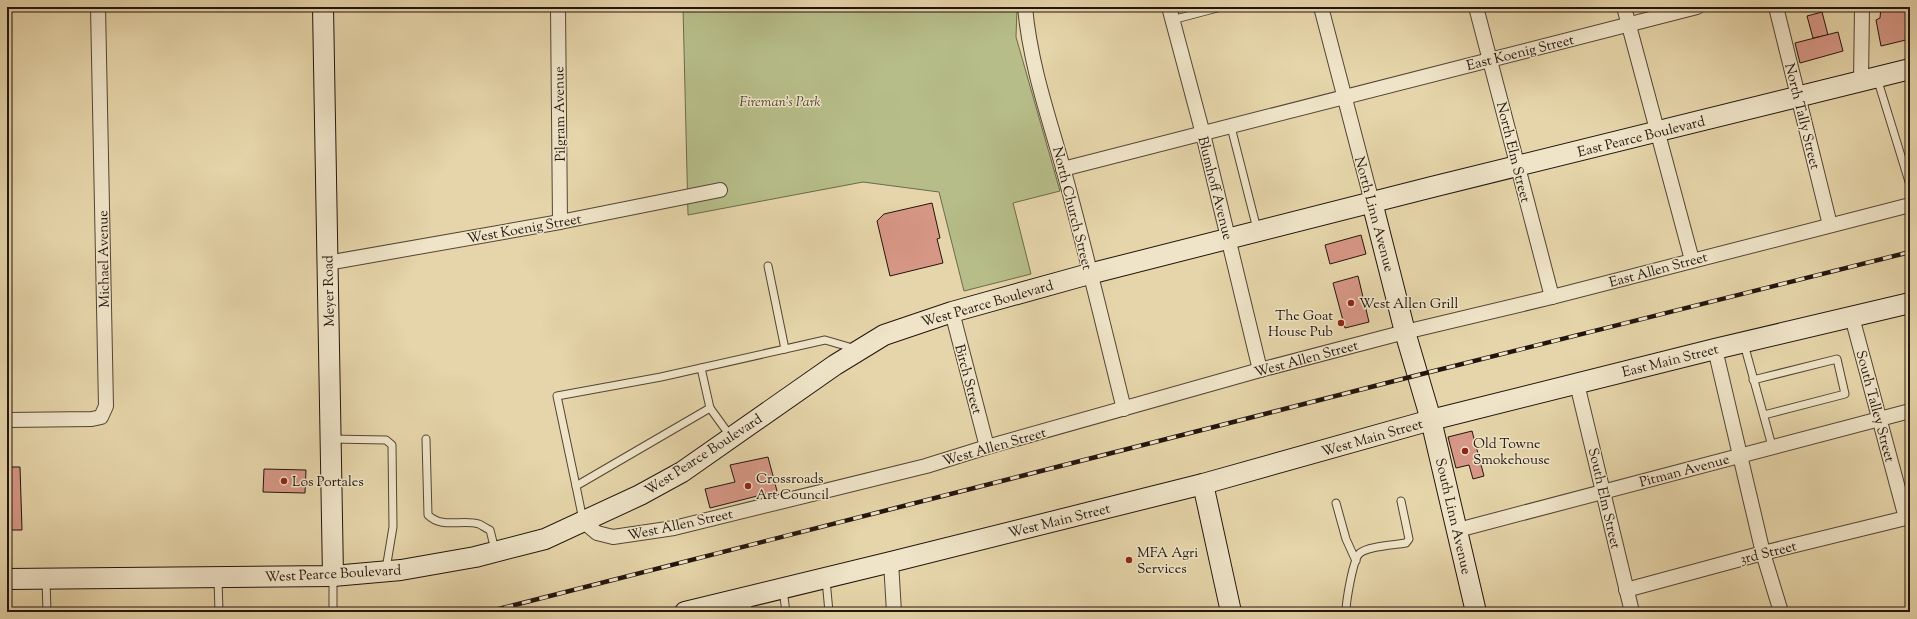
<svg xmlns="http://www.w3.org/2000/svg" width="1917" height="619" font-family="'Sorts Mill Goudy',serif">
	<style>
		.green { fill: #b6bd88; stroke: #6c694b }
		.building { fill: #d79786; stroke: #22150e }
		.lines { fill: none; stroke-linecap: round; stroke-linejoin: round }
		.lane-casing { stroke: #534535; stroke-width: 9 }
		.street-casing { stroke: #534535; stroke-width: 16 }
		.secondary-casing { stroke: #22150e; stroke-width: 22 }
		.lane { stroke: #efe4c8; stroke-width: 7 }
		.street { stroke: #efe4c8; stroke-width: 14 }
		.secondary { stroke: #efe4c8; stroke-width: 20 }
		.rail-casing { stroke: #22150e; stroke-width: 4.5 }
		.rail { stroke: #efe4c8; stroke-width: 3; stroke-dasharray: 9; stroke-linecap: butt }
		.poi-dot { fill: #8f2418; stroke: #efe4c8; stroke-width: 1.5 }
		.labels { text-anchor: middle; stroke-width: 3; stroke-linejoin: round; paint-order: stroke }
		.street-label { font-size: 14px; fill: #22150e; stroke: #efe4c8 }
		.park-label { font-size: 14px; font-style: italic; fill: #4e4733; stroke: #efe4c8 }
		.poi-label { font-size: 14px; fill: #22150e; stroke: #efe4c8; text-anchor: start }
	</style>
	<rect width="100%" height="100%" fill="#e6d5aa"/>
	<filter id="stains"><feTurbulence type="fractalNoise" baseFrequency=".005" numOctaves="4"/><feColorMatrix values="0 0 0 0 .2 0 0 0 0 .09 0 0 0 0 .02 0 0 0 .5 -.17"/></filter>
	<radialGradient id="worn" r=".72"><stop offset=".6" stop-color="#630" stop-opacity="0"/><stop offset="1" stop-color="#630" stop-opacity=".3"/></radialGradient>
	<polygon class="green" points="683,7 1017,7 1016,37 1060,191 1013,203 1031,274 964,291 939,192 863,182 688,215"/>
	<g class="building">
		<polygon points="1881,7 1906,7 1906,13 1910,27 1910,39 1881,46 1876,20 1880,18"/>
		<polygon points="1822,12 1828,35 1813,38 1807,16"/>
		<polygon points="1838,32 1843,51 1800,63 1795,43"/>
		<polygon points="932,203 940,238 937,239 943,263 890,276 877,221 884,214"/>
		<polygon points="1361,235 1366,254 1330,264 1325,245"/>
		<polygon points="1358,276 1369,322 1345,328 1333,283"/>
		<polygon points="1472,431 1484,476 1473,479 1469,465 1456,468 1448,437"/>
		<polygon points="768,457 777,491 710,508 705,489 735,482 730,465"/>
		<polygon points="7,467 20,467 22,530 7,530"/>
		<polygon points="264,469 306,470 305,493 263,492"/>
	</g>
	<g class="lines">
		<defs>
			<g id="lane">
				<polyline points="1172,20 1221,7"/>
				<polyline points="1877,78 1910,185"/>
				<polyline points="1231,127 1257,229"/>
				<polyline points="768,266 785,349"/>
				<polyline points="1744,344 1772,446"/>
				<polyline points="701,368 710,408"/>
				<polyline points="1753,380 1837,359 1845,394 1764,415"/>
				<polyline points="331,439 386,440 392,445 393,527 386,569"/>
				<path d="M426,439L428,515C442,529 462,519 479,524C483,526 487,529 490,530L495,550"/>
				<polyline points="576,486 557,396 661,377 825,340 856,349"/>
				<polyline points="1336,503 1346,539 1356,561"/>
				<polyline points="583,520 576,486 710,408 731,437"/>
				<polyline points="333,576 333,612"/>
				<polyline points="218,579 219,612"/>
				<polyline points="46,580 47,612"/>
				<polyline points="826,580 829,612"/>
				<polyline points="783,590 786,612"/>
				<polyline points="747,599 748,612"/>
				<path d="M1346,612C1346,602 1353,558 1360,553C1368,546 1395,545 1406,543L1409,539L1401,501"/>
			</g>
			<g id="street">
				<polyline points="558,7 560,222"/>
				<path d="M1025,7C1030,63 1048,115 1063,168C1085,248 1104,329 1124,409"/>
				<polyline points="1169,7 1203,134 1260,370"/>
				<polyline points="1321,7 1372,202"/>
				<polyline points="1476,7 1552,297"/>
				<polyline points="1624,7 1692,260"/>
				<polyline points="1776,7 1830,225"/>
				<polyline points="1861,82 1862,7"/>
				<polyline points="1063,169 1697,7"/>
				<polyline points="327,263 560,222 720,190"/>
				<polyline points="952,312 987,447"/>
				<polyline points="1852,317 1906,518"/>
				<polyline points="1715,349 1763,553 1781,612"/>
				<polyline points="1577,384 1632,612"/>
				<polyline points="7,420 92,419 101,417 106,406 98,7"/>
				<polyline points="584,522 597,533 613,537 674,528 926,466 987,447 1260,370 1405,332 1552,297 1910,205"/>
				<polyline points="1458,530 1910,411"/>
				<polyline points="891,562 894,612"/>
				<polyline points="1626,590 1763,553 1910,517"/>
			</g>
			<g id="secondary">
				<polyline points="323,7 333,576"/>
				<polyline points="1372,202 1405,332 1431,420 1476,612"/>
				<polyline points="1203,484 1231,612"/>
				<polyline points="7,579 333,576 401,570 475,557 545,539 640,495 682,472 835,365 884,335 952,312 1089,274 1432,187 1910,69"/>
				<polyline points="685,612 891,562 1203,484 1431,420 1715,349 1910,303"/>
			</g>
		</defs>
		<use href="#lane" class="lane-casing"/>
		<use href="#street" class="street-casing"/>
		<use href="#secondary" class="secondary-casing"/>
		<use href="#lane" class="lane"/>
		<use href="#street" class="street"/>
		<use href="#secondary" class="secondary"/>
		<defs>
			<polyline id="rail" points="487,612 1418,375 1910,252"/>
		</defs>
		<use href="#rail" class="rail-casing"/>
		<use href="#rail" class="rail"/>
	</g>
	<g class="poi-dot">
		<circle cx="1351" cy="303" r="4"/>
		<circle cx="1341" cy="323" r="4"/>
		<circle cx="1465" cy="451" r="4"/>
		<circle cx="284" cy="481" r="4"/>
		<circle cx="748" cy="486" r="4"/>
		<circle cx="1129" cy="560" r="4"/>
	</g>
	<g class="labels">
		<g class="street-label">
			<text transform="translate(1520 52) rotate(-14)" y="5">East Koenig Street</text>
			<text transform="translate(559 114) rotate(-91)" y="5">Pilgram Avenue</text>
			<text transform="translate(1803 116) rotate(76)" y="5">North Tally Street</text>
			<text transform="translate(1641 136) rotate(-14)" y="5">East Pearce Boulevard</text>
			<text transform="translate(1514 152) rotate(76)" y="5">North Elm Street</text>
			<text transform="translate(1216 188) rotate(76)" y="5">Blumhoff Avenue</text>
			<text transform="translate(1073 208) rotate(76)" y="5">North Church Street</text>
			<text transform="translate(1375 214) rotate(75)" y="5">North Linn Avenue</text>
			<text transform="translate(524 228) rotate(-10)" y="5">West Koenig Street</text>
			<text transform="translate(103 259) rotate(-91)" y="5">Michael Avenue</text>
			<text transform="translate(1658 269) rotate(-15)" y="5">East Allen Street</text>
			<text transform="translate(328 291) rotate(-91)" y="5">Meyer Road</text>
			<text transform="translate(987 303) rotate(-16)" y="5">West Pearce Boulevard</text>
			<text transform="translate(1306 358) rotate(-15)" y="5">West Allen Street</text>
			<text transform="translate(1670 360) rotate(-14)" y="5">East Main Street</text>
			<text transform="translate(969 379) rotate(75)" y="5">Birch Street</text>
			<text transform="translate(1876 406) rotate(75)" y="5">South Talley Street</text>
			<text transform="translate(1372 437) rotate(-16)" y="5">West Main Street</text>
			<text transform="translate(994 446) rotate(-16)" y="5">West Allen Street</text>
			<text transform="translate(703 454) rotate(-33)" y="5">West Pearce Boulevard</text>
			<text transform="translate(1684 470) rotate(-15)" y="5">Pitman Avenue</text>
			<text transform="translate(1605 498) rotate(77)" y="5">South Elm Street</text>
			<text transform="translate(1454 516) rotate(77)" y="5">South Linn Avenue</text>
			<text transform="translate(1059 520) rotate(-14)" y="5">West Main Street</text>
			<text transform="translate(680 524) rotate(-12)" y="5">West Allen Street</text>
			<text transform="translate(1768 552) rotate(-14)" y="5">3rd Street</text>
			<text transform="translate(333 573) rotate(-3)" y="5">West Pearce Boulevard</text>
		</g>
		<g class="park-label">
			<text x="780" y="106">Fireman's Park</text>
		</g>
		<g class="poi-label">
			<text x="1359" y="308">West Allen Grill</text>
			<text x="1333" y="320" text-anchor="end">The Goat<tspan x="1333" dy="16">House Pub</tspan></text>
			<text x="1473" y="448">Old Towne<tspan x="1473" dy="16">Smokehouse</tspan></text>
			<text x="756" y="483">Crossroads<tspan x="756" dy="16">Art Council</tspan></text>
			<text x="292" y="486">Los Portales</text>
			<text x="1137" y="557">MFA Agri<tspan x="1137" dy="16">Services</tspan></text>
		</g>
	</g>
	<rect width="1917" height="619" fill="none" stroke="#e6d5aa" stroke-width="24"/>
	<rect x="8" y="8" width="1901" height="603" fill="none" stroke="#22150e" stroke-width="2"/>
	<rect x="12" y="12" width="1893" height="595" fill="none" stroke="#22150e"/>
	<rect width="100%" height="100%" filter="url(#stains)"/>
	<rect width="100%" height="100%" fill="url(#worn)"/>
</svg>
